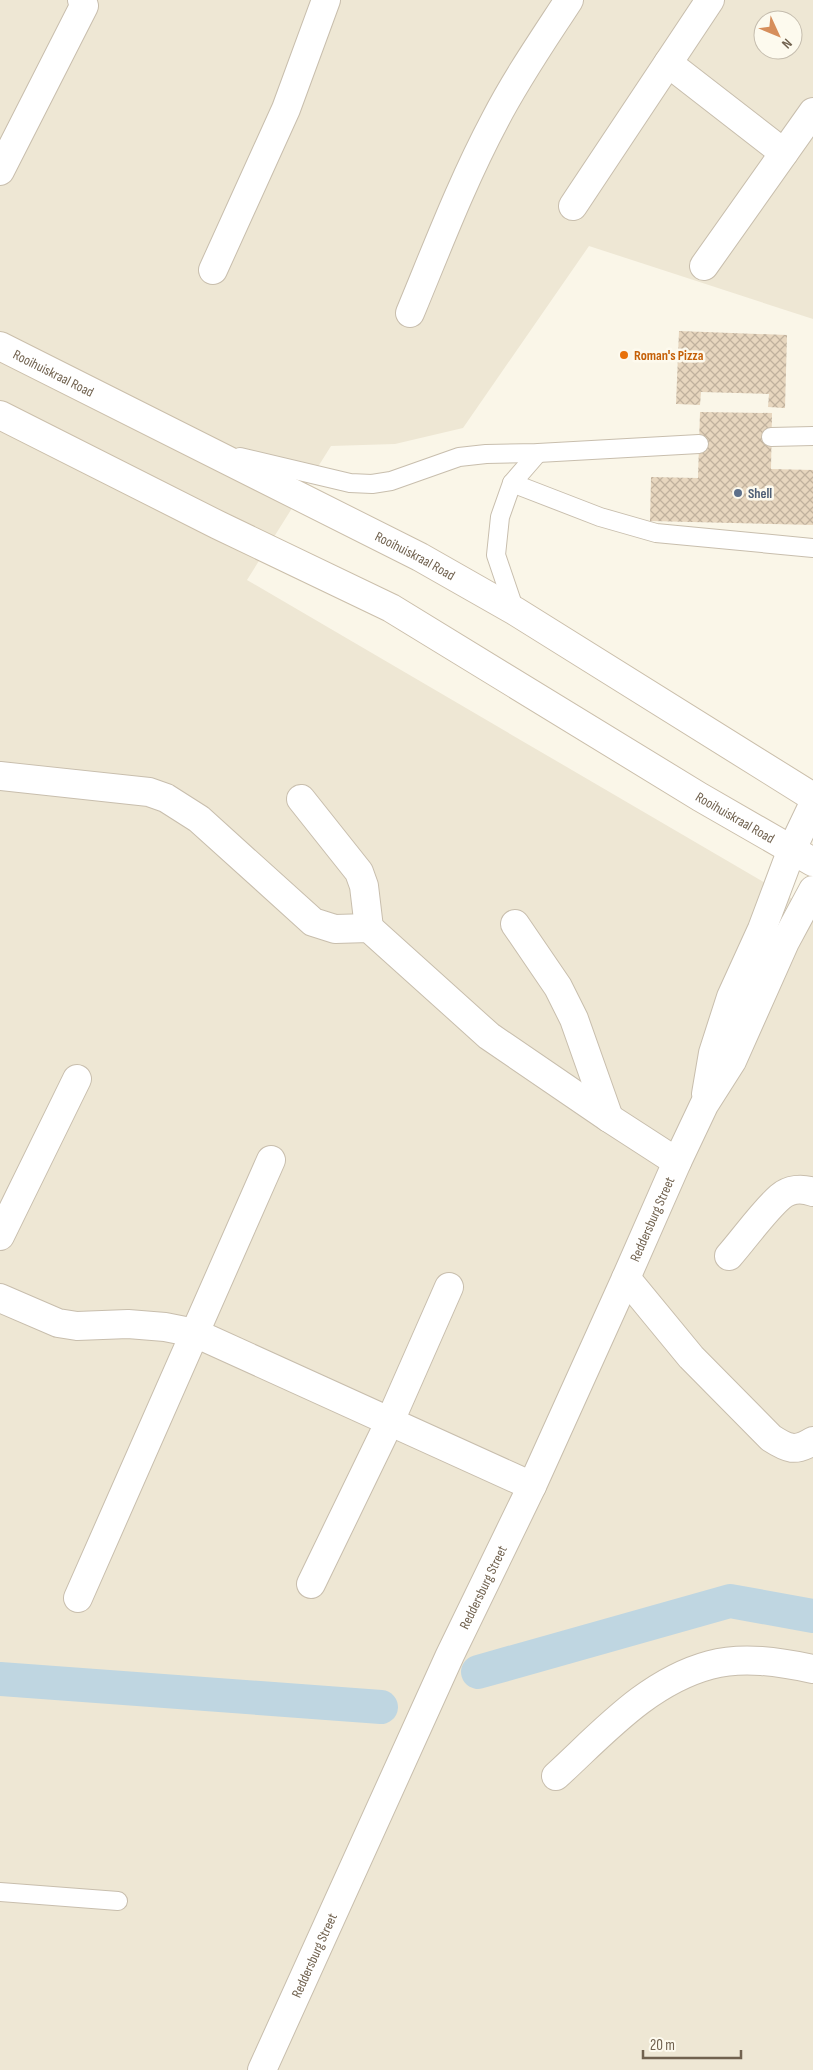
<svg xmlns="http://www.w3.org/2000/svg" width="813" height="2070" font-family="'Sofia Sans Condensed',sans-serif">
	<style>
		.residential { fill: #eee7d4; fill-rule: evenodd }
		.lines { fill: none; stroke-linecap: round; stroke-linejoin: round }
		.canal { stroke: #bfd6e1; stroke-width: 34 }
		.building { fill: url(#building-cross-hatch) }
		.service-casing { stroke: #c8bead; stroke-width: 20 }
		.minor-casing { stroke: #c8bead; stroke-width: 30 }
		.tertiary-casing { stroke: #c8bead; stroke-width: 30 }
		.secondary-casing { stroke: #cbbfab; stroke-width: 30 }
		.service { stroke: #fff; stroke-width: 18 }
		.minor { stroke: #fff; stroke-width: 28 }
		.tertiary { stroke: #fff; stroke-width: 28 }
		.secondary { stroke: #fff; stroke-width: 28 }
		.food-dot { fill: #e8710a; stroke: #fdfaee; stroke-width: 2 }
		.service-dot { fill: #5c6f8a; stroke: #fdfaee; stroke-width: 2 }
		.labels { text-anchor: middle; stroke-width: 5; stroke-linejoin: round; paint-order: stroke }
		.food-label { font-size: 14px; font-weight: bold; fill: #c56008; stroke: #fdfaee; text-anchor: start }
		.street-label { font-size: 14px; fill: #71624f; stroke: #fdfaee }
		.service-label { font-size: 14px; font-weight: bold; fill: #4e5e75; stroke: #fdfaee; text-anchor: start }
	</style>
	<defs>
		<pattern id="building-cross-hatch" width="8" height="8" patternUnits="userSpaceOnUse" patternTransform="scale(1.25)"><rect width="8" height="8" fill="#e7d6be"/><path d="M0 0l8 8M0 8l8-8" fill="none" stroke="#c0b19d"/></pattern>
	</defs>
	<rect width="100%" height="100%" fill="#faf6e8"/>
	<path class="residential" d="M0,0H813V319L589,246L463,428L395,444L331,446L247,580L813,911V2070H0ZM763,20H793V50H763Z"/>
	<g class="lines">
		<g class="canal">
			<polyline points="478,1672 730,1601 813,1616"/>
			<polyline points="0,1679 381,1707"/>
		</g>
	</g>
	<g class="building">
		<polygon points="679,331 787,335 785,408 768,407 769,394 701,392 700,405 676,404"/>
		<polygon points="700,412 772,413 771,469 813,470 813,525 650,521 651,477 698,478"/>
	</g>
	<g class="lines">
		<defs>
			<g id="service">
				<polyline points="771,437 813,436"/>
				<polyline points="240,457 350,483 372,484 391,481 459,457 486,454 538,453 699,444"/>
				<polyline points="512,483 600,517 656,533 813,548"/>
				<polyline points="515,611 496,555 500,517 512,483 538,453"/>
				<polyline points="0,1892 118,1901"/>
			</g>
			<g id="minor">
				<polyline points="668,63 784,153"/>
				<polyline points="0,171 84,6 82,0"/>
				<polyline points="573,206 710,0"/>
				<polyline points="704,266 813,112"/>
				<polyline points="213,270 286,109 326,0"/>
				<path d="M410,313C437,248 462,182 495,120C516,79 543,40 569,0"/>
				<polyline points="0,776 149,792 166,798 199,819 313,922 335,929 369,928 489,1036 609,1118 677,1162"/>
				<polyline points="301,799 359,872 364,886 369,928"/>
				<polyline points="515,924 558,987 574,1019 609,1118"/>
				<polyline points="706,1094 713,1053 731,997 762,929 792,849"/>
				<polyline points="0,1236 77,1079"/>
				<path d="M729,1256C744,1239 763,1212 780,1197C789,1189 802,1188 813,1192"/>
				<path d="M626,1278L691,1357L771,1438C788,1449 795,1452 813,1441"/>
				<polyline points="0,1298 58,1323 77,1326 128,1324 165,1327 195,1333 532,1486"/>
				<polyline points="311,1584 390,1421 449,1287"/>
				<polyline points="78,1598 271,1160"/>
				<path d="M556,1776C603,1733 647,1682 710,1665C743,1656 780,1662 813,1669"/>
				<path id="s1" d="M262,2070L450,1655L532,1486L626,1278L677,1162L704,1105L732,1061L785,942L813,890"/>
			</g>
			<polyline id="tertiary" points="792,849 813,805"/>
			<g id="secondary">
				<path id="s2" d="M0,346L420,557L515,611L813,797"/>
				<path id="s3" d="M0,415L218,525L391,608L700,797L813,862"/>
			</g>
		</defs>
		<use href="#service" class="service-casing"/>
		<use href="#minor" class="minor-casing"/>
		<use href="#tertiary" class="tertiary-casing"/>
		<use href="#secondary" class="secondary-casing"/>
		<use href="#service" class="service"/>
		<use href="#minor" class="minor"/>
		<use href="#tertiary" class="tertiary"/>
		<use href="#secondary" class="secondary"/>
	</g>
	<circle class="food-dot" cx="624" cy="355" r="5"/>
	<circle class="service-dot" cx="738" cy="493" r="5"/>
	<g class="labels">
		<g class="food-label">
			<text x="634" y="360">Roman's Pizza</text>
		</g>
		<g class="street-label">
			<text dy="5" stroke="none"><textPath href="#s2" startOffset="60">Rooihuiskraal Road</textPath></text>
			<text dy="5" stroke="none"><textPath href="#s2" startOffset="465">Rooihuiskraal Road</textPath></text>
			<text dy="5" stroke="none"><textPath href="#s3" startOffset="839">Rooihuiskraal Road</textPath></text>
			<text dy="5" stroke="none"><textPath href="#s1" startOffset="936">Reddersburg Street</textPath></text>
			<text dy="5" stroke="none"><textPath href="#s1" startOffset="531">Reddersburg Street</textPath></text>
			<text dy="5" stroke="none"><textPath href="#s1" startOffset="126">Reddersburg Street</textPath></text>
		</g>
		<g class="service-label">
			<text x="748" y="498">Shell</text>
		</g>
	</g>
	<g transform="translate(778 35) rotate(134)"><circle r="24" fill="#fdfaee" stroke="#c5bdae"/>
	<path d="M0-4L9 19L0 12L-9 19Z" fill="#d68e5b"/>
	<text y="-8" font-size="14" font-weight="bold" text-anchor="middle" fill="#71624f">N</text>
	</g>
	<path d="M643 2050v8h98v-8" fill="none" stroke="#71624f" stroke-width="2.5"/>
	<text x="650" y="2050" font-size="15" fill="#71624f" stroke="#fdfaee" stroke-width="4" paint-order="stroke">20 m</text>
</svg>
